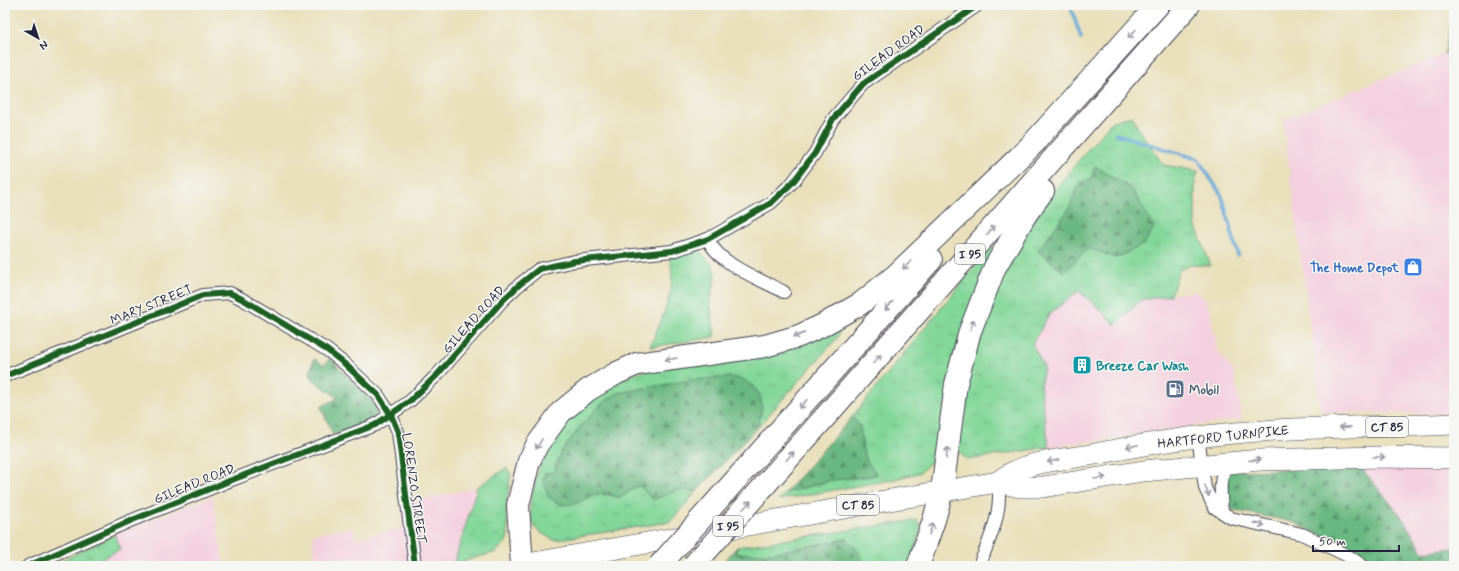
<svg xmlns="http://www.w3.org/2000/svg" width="1459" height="571" font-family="Mynerve,sans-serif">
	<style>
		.built { fill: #f4cfde }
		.grass { fill: url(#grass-tufts); stroke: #527c6a; fill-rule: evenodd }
		.forest { fill: url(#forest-firs); stroke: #466d5e }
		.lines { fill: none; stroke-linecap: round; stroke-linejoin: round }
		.stream { stroke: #63a7d8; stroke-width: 3.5 }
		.minor-casing { stroke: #403e4e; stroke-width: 14 }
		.trunk-casing { stroke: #403e4e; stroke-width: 22 }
		.motorway-casing { stroke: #403e4e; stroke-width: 24 }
		.minor { stroke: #fff; stroke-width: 12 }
		.trunk { stroke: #fff; stroke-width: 21 }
		.motorway { stroke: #fff; stroke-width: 22 }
		.motorway-bridge-casing { stroke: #403e4e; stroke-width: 24; stroke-linecap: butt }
		.motorway-bridge { stroke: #fff; stroke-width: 22 }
		.cycleway-casing { stroke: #f6f6f2; stroke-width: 8 }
		.cycleway { stroke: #1b5e20; stroke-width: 6 }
		.oneway { stroke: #9c9ca7 }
		.labels { text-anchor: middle; stroke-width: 3; stroke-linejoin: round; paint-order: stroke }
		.shield { fill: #f6f6f2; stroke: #626272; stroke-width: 1 }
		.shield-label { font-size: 12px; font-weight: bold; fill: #22223b }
		.street-label { font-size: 13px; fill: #22223b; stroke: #f6f6f2 }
		.shop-label { font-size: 13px; font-weight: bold; fill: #366cbe; stroke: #f6f6f2; text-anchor: end }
		.culture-label { font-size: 13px; font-weight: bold; fill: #0d838f; stroke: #f6f6f2; text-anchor: start }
		.service-label { font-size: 13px; font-weight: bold; fill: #4e5e75; stroke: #f6f6f2; text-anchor: start }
	</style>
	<defs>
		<pattern id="grass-tufts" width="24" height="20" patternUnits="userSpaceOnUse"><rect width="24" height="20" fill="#83d799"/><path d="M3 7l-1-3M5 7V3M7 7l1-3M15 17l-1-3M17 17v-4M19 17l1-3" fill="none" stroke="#71b885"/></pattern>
		<pattern id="forest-firs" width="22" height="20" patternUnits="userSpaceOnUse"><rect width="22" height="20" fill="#6ab881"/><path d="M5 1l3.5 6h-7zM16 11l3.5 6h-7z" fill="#57956b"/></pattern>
	</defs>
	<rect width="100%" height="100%" fill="#f6f6f2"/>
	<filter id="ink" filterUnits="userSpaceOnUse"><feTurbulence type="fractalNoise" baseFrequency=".025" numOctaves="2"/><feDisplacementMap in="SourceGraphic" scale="8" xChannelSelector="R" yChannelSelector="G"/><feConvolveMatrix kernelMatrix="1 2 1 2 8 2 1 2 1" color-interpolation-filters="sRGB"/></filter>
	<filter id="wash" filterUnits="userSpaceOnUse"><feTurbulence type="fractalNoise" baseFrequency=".012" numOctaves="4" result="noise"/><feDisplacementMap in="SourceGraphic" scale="16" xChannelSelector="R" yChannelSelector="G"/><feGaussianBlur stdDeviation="0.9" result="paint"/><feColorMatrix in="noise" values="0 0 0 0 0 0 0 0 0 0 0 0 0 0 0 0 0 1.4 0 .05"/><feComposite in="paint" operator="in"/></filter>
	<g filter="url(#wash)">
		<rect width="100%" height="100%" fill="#e9e0bb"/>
		<g class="built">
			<polygon points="1454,50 1454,414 1321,412 1283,120"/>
			<polygon points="1079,291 1099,308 1115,325 1141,300 1194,291 1205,298 1211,315 1217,350 1234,372 1242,419 1049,447 1040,386 1044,367 1032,344 1050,313"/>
			<polygon points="1361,468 1454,469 1454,548 1423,552 1401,516"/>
			<polygon points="477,487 454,564 446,566 316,566 312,534 353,527 355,539 404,528 401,505"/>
			<polygon points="213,496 224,566 88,566 120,549 115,535"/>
		</g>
		<g class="grass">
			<polygon points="1454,12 1454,50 1444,54"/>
			<path d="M1132,116L1139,130L1163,165L1198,171L1195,182V224L1211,266L1191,265L1179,270L1171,295L1141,300L1115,325L1099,308L1079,291L1050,313L1032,344L1044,367L1040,386L1049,447L967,460L958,450L964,385L984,312L1008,260L1050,195L1112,121ZM1095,167L1116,258L1089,248L1038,251L1092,178Z"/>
			<polygon points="991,247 995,252 936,456 933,462 928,464 921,472 915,474 891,480 778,500 785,493 831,480 863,477 875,475 876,472 869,465 863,451 860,426 852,417"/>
			<path d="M696,248L712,264L716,275L710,302L715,337L650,347C661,318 679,287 669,257Z"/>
			<path d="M837,328L840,331L837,338L757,428L762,408L650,387L618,393L561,452L554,472L574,504C594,495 599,491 620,498L639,485L653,500L678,490L697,491L670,522L554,540L543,534L535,528L531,521L530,505L536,476L546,449L562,425L585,401L636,373Z"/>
			<polygon points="506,468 511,474 506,506 508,536 506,542 496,552 454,564 477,487"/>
			<polygon points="917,520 922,526 910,566 864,566 863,562 847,539 771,553 735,554 737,547"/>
			<polygon points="115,535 120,549 88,566 50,566"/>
		</g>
		<g class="forest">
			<polygon points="1095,166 1132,189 1154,227 1144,244 1116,258 1089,248 1064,272 1038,251 1069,209 1079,183 1092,178"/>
			<polygon points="330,358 373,401 376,409 376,415 372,420 333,435 321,407 338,398 312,379 310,372 314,359 324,365"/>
			<polygon points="730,377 744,380 754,387 759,394 761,400 762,408 757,428 697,491 678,490 653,500 639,485 620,498 606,493 592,496 574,504 562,505 549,498 543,481 545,473 554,472 561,452 585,421 602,403 618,393 690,380"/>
			<polygon points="852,417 860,426 863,451 869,465 876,472 876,475 863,477 831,480 785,493"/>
			<path d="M1361,468L1401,516L1423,552L1454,548V566H1383L1376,561L1293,522L1233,510C1223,499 1223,482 1232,471Z"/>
			<path d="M847,539C855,546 862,556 864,566H720L737,547L735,554L771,553Z"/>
		</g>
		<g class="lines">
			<g class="stream">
				<polyline points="1070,5 1081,38"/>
				<polyline points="1116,134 1198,159 1222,196 1238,255"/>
			</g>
		</g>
	</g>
	<g filter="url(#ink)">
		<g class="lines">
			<defs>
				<g id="minor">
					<path d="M708,239C719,265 760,279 784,292"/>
					<polyline points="5,376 203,295 230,293 244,300 327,350 346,365 378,395 391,415 398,432 415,566"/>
					<polyline points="1198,436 1205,488 1214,507 1231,518 1302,534 1350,557 1363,566"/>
					<path d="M1222,512C1221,492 1218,482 1227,463"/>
					<polyline points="28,566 130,521 229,481 375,425 410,401 437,375 502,301 519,285 539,269 575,261 672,251 708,239 771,203 793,182 815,153 833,119 863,84 978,5"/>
					<path d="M979,566C990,538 1003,512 998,482"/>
				</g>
				<g id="trunk">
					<path d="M998,482C1022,461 1060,460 1090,455C1126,448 1161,441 1197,437C1282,426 1369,428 1454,424"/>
					<polyline points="522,565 884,501 998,482 1020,487 1043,487 1143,471 1260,460 1379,457 1454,458"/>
				</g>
				<g id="motorway">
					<polyline points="1026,151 1158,5"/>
					<polyline points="764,486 1189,5"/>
					<polyline points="724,493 931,260"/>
					<polyline points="522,566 518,505 529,461 537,445 561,412 588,390 617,373 637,364 765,346 799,336 821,326 860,304 896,275 1036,141"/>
					<polyline points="918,566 934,520 942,491 956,384 970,331 995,267 1026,214 1043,191"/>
				</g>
			</defs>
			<use href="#minor" class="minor-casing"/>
			<use href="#trunk" class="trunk-casing"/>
			<use href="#motorway" class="motorway-casing"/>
			<use href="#minor" class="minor"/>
			<use href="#trunk" class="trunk"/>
			<use href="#motorway" class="motorway"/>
			<defs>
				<g id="motorway-bridge">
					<polyline points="659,566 724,493"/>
					<polyline points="693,566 764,486"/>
				</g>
			</defs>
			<use href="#motorway-bridge" class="motorway-bridge-casing"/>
			<use href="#motorway-bridge" class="motorway-bridge"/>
			<defs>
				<g id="cycleway">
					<polyline points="5,376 203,295 230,293 244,300 327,350 346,365 378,395 391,415 398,432 415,566"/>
					<polyline points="28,566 130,521 229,481 375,425 410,401 437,375 502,301 519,285 539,269 575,261 672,251 708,239 771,203 793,182 815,153 833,119 863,84 978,5"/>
				</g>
			</defs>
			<use href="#cycleway" class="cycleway-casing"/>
			<use href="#cycleway" class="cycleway"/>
		</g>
		<defs><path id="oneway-shaft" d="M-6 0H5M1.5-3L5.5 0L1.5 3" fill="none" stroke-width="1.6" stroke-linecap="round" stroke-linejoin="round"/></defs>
		<g class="oneway">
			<use href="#oneway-shaft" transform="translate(1132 34) rotate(132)"/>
			<use href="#oneway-shaft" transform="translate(991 230) rotate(-48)"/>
			<use href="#oneway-shaft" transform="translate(907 265) rotate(136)"/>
			<use href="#oneway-shaft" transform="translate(889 306) rotate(131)"/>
			<use href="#oneway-shaft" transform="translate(972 325) rotate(-69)"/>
			<use href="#oneway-shaft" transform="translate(799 335) rotate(160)"/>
			<use href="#oneway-shaft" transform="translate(671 359) rotate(172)"/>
			<use href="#oneway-shaft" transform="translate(877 359) rotate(-48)"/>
			<use href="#oneway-shaft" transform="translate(803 404) rotate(131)"/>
			<use href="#oneway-shaft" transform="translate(1345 427) rotate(179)"/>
			<use href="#oneway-shaft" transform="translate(539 444) rotate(122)"/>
			<use href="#oneway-shaft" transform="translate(1132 446) rotate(169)"/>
			<use href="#oneway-shaft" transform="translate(947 453) rotate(-83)"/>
			<use href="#oneway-shaft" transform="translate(790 456) rotate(-48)"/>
			<use href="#oneway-shaft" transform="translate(1379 457)"/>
			<use href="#oneway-shaft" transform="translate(1255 460) rotate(-4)"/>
			<use href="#oneway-shaft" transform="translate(1053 461) rotate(169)"/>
			<use href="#oneway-shaft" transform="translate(1100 478) rotate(-9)"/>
			<use href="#oneway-shaft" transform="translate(1207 491) rotate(70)"/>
			<use href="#oneway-shaft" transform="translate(747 505) rotate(-48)"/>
			<use href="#oneway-shaft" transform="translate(1259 524) rotate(13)"/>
			<use href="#oneway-shaft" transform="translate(931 529) rotate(-71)"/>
		</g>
	</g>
	<defs>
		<symbol id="shop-square" viewBox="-11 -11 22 22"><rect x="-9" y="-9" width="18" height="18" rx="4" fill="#3f7fe0" stroke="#f6f6f2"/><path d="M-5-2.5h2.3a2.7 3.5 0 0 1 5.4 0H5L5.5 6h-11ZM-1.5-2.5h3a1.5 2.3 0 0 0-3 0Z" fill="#fff"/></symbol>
		<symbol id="building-square" viewBox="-11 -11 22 22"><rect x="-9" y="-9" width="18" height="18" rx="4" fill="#0f9aa8" stroke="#f6f6f2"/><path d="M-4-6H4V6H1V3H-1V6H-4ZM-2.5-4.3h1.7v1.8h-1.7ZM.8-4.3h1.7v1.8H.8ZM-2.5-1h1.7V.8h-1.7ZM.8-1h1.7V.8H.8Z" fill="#fff"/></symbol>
		<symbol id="fuel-square" viewBox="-11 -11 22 22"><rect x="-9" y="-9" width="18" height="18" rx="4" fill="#5c6f8a" stroke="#f6f6f2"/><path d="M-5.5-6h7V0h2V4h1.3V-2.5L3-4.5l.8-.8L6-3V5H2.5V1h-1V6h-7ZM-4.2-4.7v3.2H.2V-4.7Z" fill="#fff"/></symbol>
	</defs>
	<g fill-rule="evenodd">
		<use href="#shop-square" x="1402" y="256" width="22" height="22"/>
		<use href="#building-square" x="1071" y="354" width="22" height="22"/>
		<use href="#fuel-square" x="1164" y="378" width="22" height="22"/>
	</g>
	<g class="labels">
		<g class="shield">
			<rect x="955" y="244" width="30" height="20" rx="3"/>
			<rect x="1366" y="417" width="42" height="20" rx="3"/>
			<rect x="837" y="495" width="42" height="20" rx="3"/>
			<rect x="713" y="516" width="30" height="20" rx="3"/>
		</g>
		<g class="shield-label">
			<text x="970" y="258">I 95</text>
			<text x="1387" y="431">CT 85</text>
			<text x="858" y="509">CT 85</text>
			<text x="728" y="530">I 95</text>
		</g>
		<g class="street-label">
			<text transform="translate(888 52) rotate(-36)" y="5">GILEAD ROAD</text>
			<text transform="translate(151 304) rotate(-22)" y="5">MARY STREET</text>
			<text transform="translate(473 319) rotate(-48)" y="5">GILEAD ROAD</text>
			<text transform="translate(1223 436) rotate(-6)" y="5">HARTFORD TURNPIKE</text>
			<text transform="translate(194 483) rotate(-22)" y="5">GILEAD ROAD</text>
			<text transform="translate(415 488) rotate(82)" y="5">LORENZO STREET</text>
		</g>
		<g class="shop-label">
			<text x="1399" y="272">The Home Depot</text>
		</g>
		<g class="culture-label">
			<text x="1096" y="370">Breeze Car Wash</text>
		</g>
		<g class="service-label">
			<text x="1189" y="394">Mobil</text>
		</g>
	</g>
	<rect width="1459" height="571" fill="none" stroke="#f6f6f2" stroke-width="20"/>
	<g transform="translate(38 38) rotate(141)" stroke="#f6f6f2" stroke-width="3" paint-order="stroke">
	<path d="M0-3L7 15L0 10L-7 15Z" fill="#22223b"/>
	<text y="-6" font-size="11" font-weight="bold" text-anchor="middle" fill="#22223b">N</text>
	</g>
	<path d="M1313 545v6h86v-6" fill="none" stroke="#22223b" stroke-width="2"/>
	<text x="1319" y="545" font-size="12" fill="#22223b" stroke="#f6f6f2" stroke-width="3" paint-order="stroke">50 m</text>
</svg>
